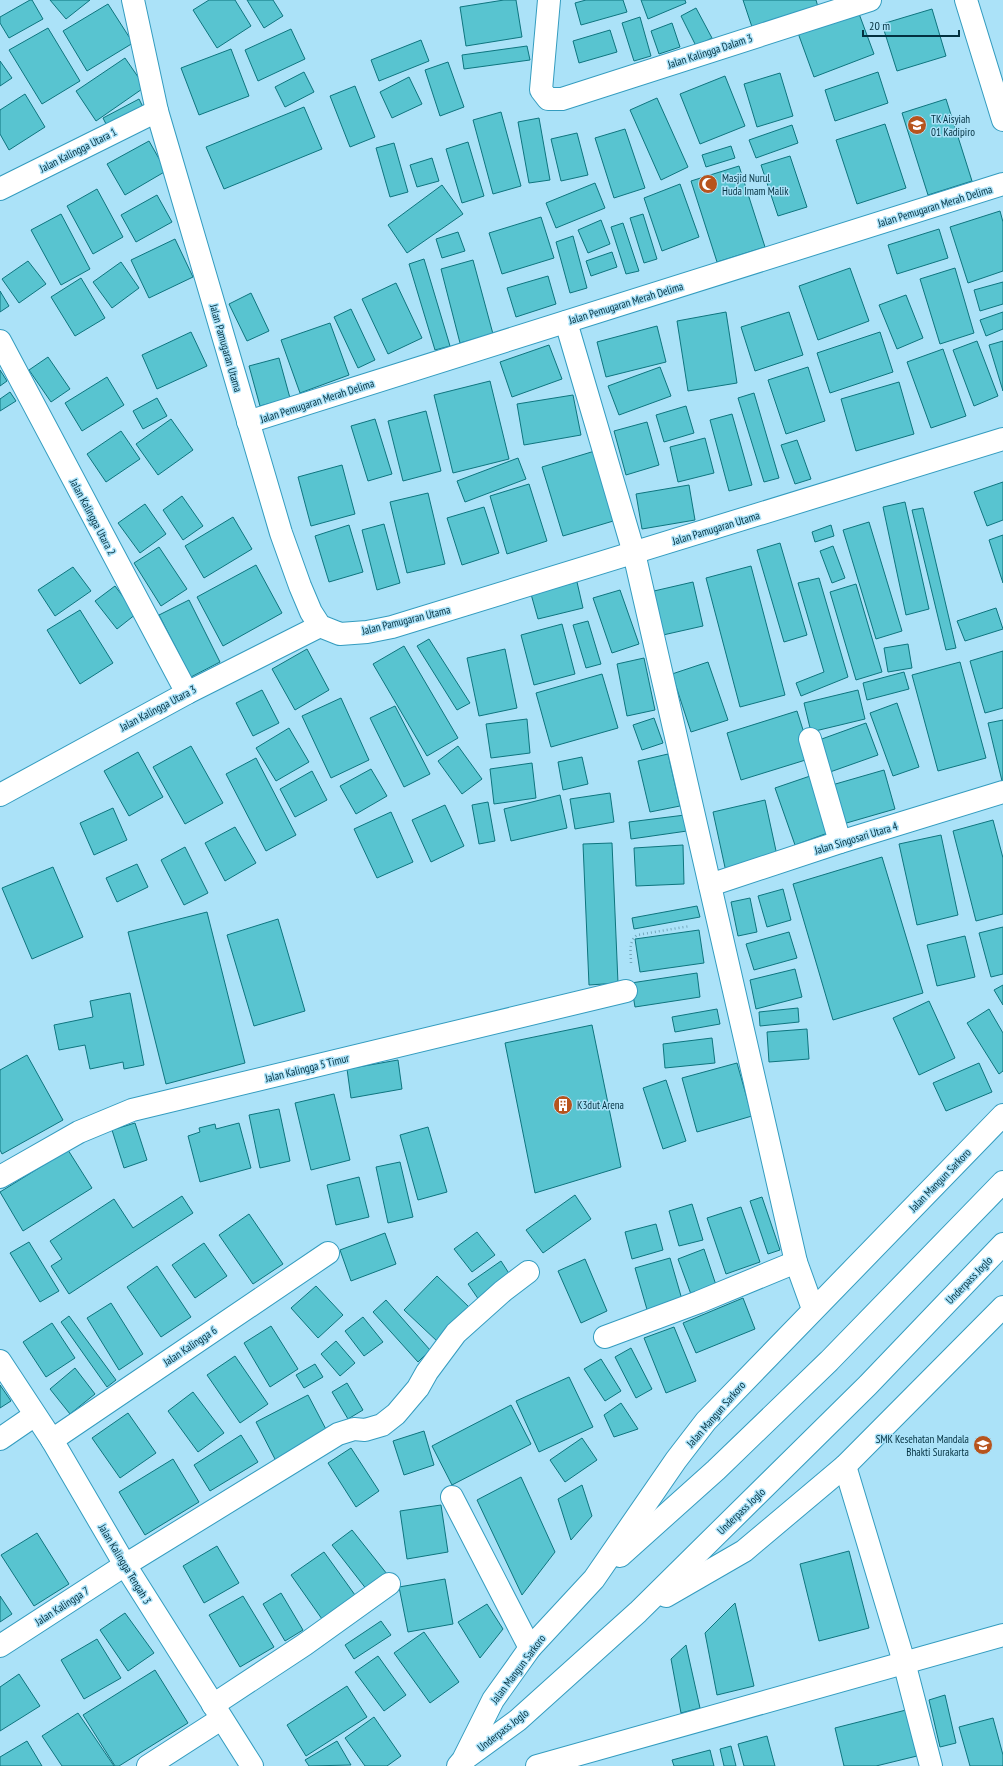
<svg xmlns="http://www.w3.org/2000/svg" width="1003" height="1766" font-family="'PT Sans Narrow',sans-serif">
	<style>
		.building { fill: #58c4d0; stroke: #0e757f }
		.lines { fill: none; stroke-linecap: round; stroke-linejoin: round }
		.minor-casing { stroke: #349cbf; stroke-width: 24 }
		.highway-casing { stroke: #349cbf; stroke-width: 24 }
		.path { stroke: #74a8bc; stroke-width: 2.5; stroke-dasharray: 1 3; stroke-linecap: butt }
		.minor { stroke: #fff; stroke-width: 22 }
		.highway { stroke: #fff; stroke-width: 22 }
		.labels { text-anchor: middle; stroke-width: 3; stroke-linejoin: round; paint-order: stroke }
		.street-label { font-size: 11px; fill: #033140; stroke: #abe2f8 }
		.poi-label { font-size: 11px; fill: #033140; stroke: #abe2f8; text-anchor: start }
	</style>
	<rect width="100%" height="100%" fill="#abe2f8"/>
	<g class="building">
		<polygon points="30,0 32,0 43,19 9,38 0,23 0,17"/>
		<polygon points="50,0 90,0 66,19"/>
		<polygon points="209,0 235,0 251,26 217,48 193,10"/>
		<polygon points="247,0 273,0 283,16 264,28"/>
		<polygon points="504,0 516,0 522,37 466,46 460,7"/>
		<polygon points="586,0 623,0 627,12 581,25 575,3"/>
		<polygon points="641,0 685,0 686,3 648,19"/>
		<polygon points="743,0 816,0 818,7 752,27"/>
		<polygon points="108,4 133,43 87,71 63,31"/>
		<polygon points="696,8 712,38 696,46 681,16"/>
		<polygon points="932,9 946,56 897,71 882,24"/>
		<polygon points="858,11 874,54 814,77 798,33"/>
		<polygon points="640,17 651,56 634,61 622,23"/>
		<polygon points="672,23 680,47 659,54 651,31"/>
		<polygon points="48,28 80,81 42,104 9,50"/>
		<polygon points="291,29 305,59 258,81 245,50"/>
		<polygon points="610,30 617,52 579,63 573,41"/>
		<polygon points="421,40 429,61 379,81 371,60"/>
		<polygon points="527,46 530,60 464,69 462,55"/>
		<polygon points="231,49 249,96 199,115 181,68"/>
		<polygon points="125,58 145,87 96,121 76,91"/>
		<polygon points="0,61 12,78 0,86"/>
		<polygon points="448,62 464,107 440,116 425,70"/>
		<polygon points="304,72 314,92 285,107 275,87"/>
		<polygon points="878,72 888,103 835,121 825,90"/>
		<polygon points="780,73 793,116 757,127 744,84"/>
		<polygon points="725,76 745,126 700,144 680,94"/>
		<polygon points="409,77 422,104 392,118 380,92"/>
		<polygon points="355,86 375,137 350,147 330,96"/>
		<polygon points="25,94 45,127 9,150 0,134 0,110"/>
		<polygon points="657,98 688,167 661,180 630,110"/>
		<polygon points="139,99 145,111 109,130 103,118"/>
		<polygon points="946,99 972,181 928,195 902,113"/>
		<polygon points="304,107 322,149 224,189 206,147"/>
		<polygon points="501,112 521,186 493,194 473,120"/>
		<polygon points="539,118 550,180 529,183 518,122"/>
		<polygon points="885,124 906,188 857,204 836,140"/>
		<polygon points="792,125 798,143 756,158 749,140"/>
		<polygon points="625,129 645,188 614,198 595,138"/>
		<polygon points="577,133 588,175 561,181 551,139"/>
		<polygon points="149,141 166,171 125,195 107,164"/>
		<polygon points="468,142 484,196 462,203 446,149"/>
		<polygon points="394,143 408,192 390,197 376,148"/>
		<polygon points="731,146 735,158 706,167 702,155"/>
		<polygon points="790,156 807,207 778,216 761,165"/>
		<polygon points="432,158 439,181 417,187 410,165"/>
		<polygon points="739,166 765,247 717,262 691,181"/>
		<polygon points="595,183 605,208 556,228 546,203"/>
		<polygon points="680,184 699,237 662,251 644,198"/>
		<polygon points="442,185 463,214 407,253 388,225"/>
		<polygon points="97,189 123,237 93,254 67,206"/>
		<polygon points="157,195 172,222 136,242 121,215"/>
		<polygon points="1000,211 1003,222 1003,271 968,283 950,227"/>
		<polygon points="61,214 90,269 61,285 31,230"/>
		<polygon points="643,214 657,259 644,263 630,218"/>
		<polygon points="541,217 554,258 502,274 489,233"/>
		<polygon points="601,220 610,244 588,253 578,230"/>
		<polygon points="623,223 639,271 626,274 611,227"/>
		<polygon points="939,229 948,258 897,274 888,245"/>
		<polygon points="458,232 465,251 442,258 436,239"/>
		<polygon points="573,236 587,288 570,293 556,242"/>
		<polygon points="175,239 193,277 149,298 131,260"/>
		<polygon points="612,252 617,267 591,276 586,261"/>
		<polygon points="424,259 450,346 435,350 409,264"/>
		<polygon points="473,260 493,334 460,343 441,269"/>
		<polygon points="28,261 46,284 19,303 2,279"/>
		<polygon points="121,262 139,288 112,308 93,282"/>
		<polygon points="850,268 869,321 818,340 799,286"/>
		<polygon points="955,268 974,333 940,344 920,279"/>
		<polygon points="548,276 556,304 516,317 507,288"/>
		<polygon points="81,278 105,318 75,336 51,297"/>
		<polygon points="1003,282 1003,304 980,311 974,290"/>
		<polygon points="396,283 422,338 388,354 362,299"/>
		<polygon points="0,291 9,306 0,312"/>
		<polygon points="251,293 269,331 247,341 229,304"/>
		<polygon points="906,295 923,338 897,349 879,305"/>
		<polygon points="351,309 375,360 358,368 334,317"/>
		<polygon points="726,312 737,383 688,391 677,321"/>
		<polygon points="789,312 803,355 755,371 741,327"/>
		<polygon points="1003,312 1003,329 986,336 980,320"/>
		<polygon points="330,323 349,375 300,393 281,340"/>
		<polygon points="657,326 666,362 606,377 597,342"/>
		<polygon points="191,332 207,366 157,389 142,355"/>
		<polygon points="880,332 893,372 830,393 817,353"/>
		<polygon points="977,341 998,396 974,406 953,350"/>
		<polygon points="1003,341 1003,391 989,345"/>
		<polygon points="549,345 562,379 512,397 500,362"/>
		<polygon points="943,349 966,416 931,428 907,362"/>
		<polygon points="48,357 70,389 51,402 29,370"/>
		<polygon points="279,358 290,398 260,406 249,366"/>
		<polygon points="660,367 671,396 619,415 608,386"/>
		<polygon points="808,367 825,421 786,434 768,380"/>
		<polygon points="0,370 7,381 0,386"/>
		<polygon points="107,377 124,405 82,431 65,403"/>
		<polygon points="490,381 509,459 453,473 434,395"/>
		<polygon points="899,382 914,434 856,451 841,399"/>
		<polygon points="10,392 16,401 0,411 0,399"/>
		<polygon points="754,393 779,478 764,482 738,398"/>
		<polygon points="573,395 581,435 524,445 517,404"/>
		<polygon points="157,398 167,416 143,429 133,411"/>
		<polygon points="686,406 694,433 664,442 656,415"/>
		<polygon points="426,411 441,471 403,481 388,421"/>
		<polygon points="732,414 752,485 729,491 710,420"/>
		<polygon points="171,419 193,450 158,475 136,444"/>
		<polygon points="375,419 392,474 368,481 351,426"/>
		<polygon points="647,422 659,465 626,475 614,431"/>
		<polygon points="121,431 140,459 106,482 87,454"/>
		<polygon points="705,438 714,473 678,482 670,447"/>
		<polygon points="797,440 811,479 795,484 781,445"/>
		<polygon points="598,450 620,519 563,536 542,467"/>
		<polygon points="518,458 526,479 465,502 457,481"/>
		<polygon points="342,465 355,514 311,526 298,477"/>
		<polygon points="1003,482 1003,520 987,526 974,492"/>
		<polygon points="529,484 547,541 507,554 490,496"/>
		<polygon points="689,485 695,520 642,529 636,494"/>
		<polygon points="428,493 445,564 407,573 390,502"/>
		<polygon points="182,496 203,526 183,540 163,510"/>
		<polygon points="905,502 929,609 906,615 883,507"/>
		<polygon points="145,504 166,534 140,553 118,523"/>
		<polygon points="484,507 499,553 462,565 447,518"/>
		<polygon points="923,508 956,648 946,650 912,510"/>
		<polygon points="233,517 252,549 204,578 185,546"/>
		<polygon points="869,522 902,631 876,639 843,530"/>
		<polygon points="384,524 400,583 377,590 362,530"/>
		<polygon points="349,525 363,572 329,582 315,536"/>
		<polygon points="831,525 834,536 815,542 812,532"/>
		<polygon points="1003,535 1003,583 989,540"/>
		<polygon points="780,543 807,635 784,642 757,550"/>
		<polygon points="833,546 845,578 832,583 820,551"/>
		<polygon points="159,547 187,589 161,606 134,563"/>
		<polygon points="256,565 282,613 223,646 197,597"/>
		<polygon points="751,566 785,695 740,707 706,578"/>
		<polygon points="73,567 91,591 55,616 38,590"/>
		<polygon points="819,578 848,677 801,696 796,683 824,672 798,583"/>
		<polygon points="577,582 583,608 538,619 531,594"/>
		<polygon points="693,582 703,626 663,635 654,591"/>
		<polygon points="856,584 882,672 856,680 830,592"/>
		<polygon points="115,586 136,614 117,629 95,601"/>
		<polygon points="620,590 639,644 612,653 593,598"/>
		<polygon points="189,600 220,662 191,677 159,615"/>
		<polygon points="996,608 1003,629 965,641 957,621"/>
		<polygon points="80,610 113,663 80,684 47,630"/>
		<polygon points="588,621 601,664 586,668 573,625"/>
		<polygon points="562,624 575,674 534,685 521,635"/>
		<polygon points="429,639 470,703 457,710 417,646"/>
		<polygon points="908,644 912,668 888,672 884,648"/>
		<polygon points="404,646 458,738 427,756 373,664"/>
		<polygon points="307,649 329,690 295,710 272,669"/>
		<polygon points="505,649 517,708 479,716 467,658"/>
		<polygon points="1003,651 1003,708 985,713 970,661"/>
		<polygon points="644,658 655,710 627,716 617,664"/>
		<polygon points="708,662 728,720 691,732 672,674"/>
		<polygon points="960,662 986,758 938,771 912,675"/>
		<polygon points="904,672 909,689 867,700 863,683"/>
		<polygon points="602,674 618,728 551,747 536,693"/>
		<polygon points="262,690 279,723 253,736 236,703"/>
		<polygon points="858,690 865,719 811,732 804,703"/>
		<polygon points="341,698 369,760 331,778 302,716"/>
		<polygon points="897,703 919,767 893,776 870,713"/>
		<polygon points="395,706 430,774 404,787 370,718"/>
		<polygon points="797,711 812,758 741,780 727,733"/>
		<polygon points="654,718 663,743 642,750 633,725"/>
		<polygon points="527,719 530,753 491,758 486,724"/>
		<polygon points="1003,720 1003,781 1002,781 988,723"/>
		<polygon points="866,723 878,755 830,772 819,740"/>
		<polygon points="289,728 309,762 276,781 256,748"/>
		<polygon points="191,746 223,803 185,824 153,767"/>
		<polygon points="458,746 482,779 462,794 438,761"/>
		<polygon points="138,752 163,797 129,816 104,771"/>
		<polygon points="668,754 680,806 650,812 638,761"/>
		<polygon points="582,757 588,784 563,790 558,762"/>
		<polygon points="256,758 296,835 266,851 226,774"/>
		<polygon points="532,763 536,798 494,804 490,769"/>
		<polygon points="371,769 387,796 356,814 340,786"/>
		<polygon points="884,770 895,809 843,824 832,785"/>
		<polygon points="312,771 327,800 295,817 280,789"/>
		<polygon points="816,774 836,830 795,845 775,788"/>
		<polygon points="610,793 614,822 575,829 570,799"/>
		<polygon points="560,795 567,828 511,841 504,809"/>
		<polygon points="765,800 778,860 726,872 713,812"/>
		<polygon points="488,802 495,841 479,844 472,805"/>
		<polygon points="445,805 464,846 431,862 412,820"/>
		<polygon points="113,808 127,840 94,855 80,823"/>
		<polygon points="391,812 413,862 377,878 354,829"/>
		<polygon points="685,815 687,831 631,839 629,822"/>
		<polygon points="993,820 1003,858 1003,914 976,921 953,831"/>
		<polygon points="235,827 256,863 225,881 205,843"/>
		<polygon points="941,835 958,915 917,925 899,844"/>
		<polygon points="612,843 618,983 589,985 583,844"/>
		<polygon points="683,845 684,884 636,886 634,848"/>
		<polygon points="185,847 208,893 184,905 161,860"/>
		<polygon points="882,857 923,993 833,1020 793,884"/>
		<polygon points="137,864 148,887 117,902 106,878"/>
		<polygon points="53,867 83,937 32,959 2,888"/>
		<polygon points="783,889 791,920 767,927 758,896"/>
		<polygon points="750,898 757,932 738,936 731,902"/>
		<polygon points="697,906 700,917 634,929 632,918"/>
		<polygon points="207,912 245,1063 166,1084 128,932"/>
		<polygon points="278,919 305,1011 254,1026 227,935"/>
		<polygon points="1003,927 1003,974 991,977 979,933"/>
		<polygon points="699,930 704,963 640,972 635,939"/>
		<polygon points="789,932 797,958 754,970 746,944"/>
		<polygon points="965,936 975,977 937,986 927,945"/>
		<polygon points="795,969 802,997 756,1009 750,980"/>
		<polygon points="697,973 700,997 635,1007 631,983"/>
		<polygon points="1003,985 1003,1005 994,990"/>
		<polygon points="130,993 144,1065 124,1069 123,1062 90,1069 85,1045 59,1050 54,1025 93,1017 90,1001"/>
		<polygon points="929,1001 955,1058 919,1075 893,1018"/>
		<polygon points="798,1008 799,1022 760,1026 759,1012"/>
		<polygon points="717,1009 720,1024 675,1032 672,1017"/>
		<polygon points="989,1009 1003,1033 1003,1071 999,1074 967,1023"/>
		<polygon points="592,1025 621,1167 535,1193 505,1043"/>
		<polygon points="807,1029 809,1059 769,1062 767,1032"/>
		<polygon points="712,1038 715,1063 665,1068 663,1044"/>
		<polygon points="27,1055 63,1120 2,1154 0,1150 0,1070"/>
		<polygon points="398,1060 402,1089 351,1098 347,1069"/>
		<polygon points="737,1063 752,1116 697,1132 682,1078"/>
		<polygon points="979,1063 992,1092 946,1111 933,1083"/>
		<polygon points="666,1080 686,1141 663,1149 643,1088"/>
		<polygon points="334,1094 350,1160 311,1170 295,1103"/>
		<polygon points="279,1109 290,1161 260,1168 249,1115"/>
		<polygon points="135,1123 147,1160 124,1168 112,1130"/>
		<polygon points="239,1123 251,1168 200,1182 188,1136 200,1132 199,1128 215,1124 216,1129"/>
		<polygon points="428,1127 447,1192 418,1200 400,1135"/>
		<polygon points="68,1150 92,1188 23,1231 0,1192"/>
		<polygon points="400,1162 413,1217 388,1223 376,1167"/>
		<polygon points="359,1177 369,1217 336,1225 327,1185"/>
		<polygon points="575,1195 591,1219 543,1253 526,1230"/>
		<polygon points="182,1196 193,1213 69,1294 51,1266 62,1259 50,1241 114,1199 133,1228"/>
		<polygon points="762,1197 780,1250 768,1254 750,1201"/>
		<polygon points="692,1204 703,1240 679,1246 669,1211"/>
		<polygon points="741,1207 760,1262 726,1274 707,1218"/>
		<polygon points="249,1214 283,1264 253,1284 219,1235"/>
		<polygon points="656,1224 663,1250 632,1259 625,1232"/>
		<polygon points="477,1232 495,1255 472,1272 454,1249"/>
		<polygon points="385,1233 396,1264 351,1281 340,1250"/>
		<polygon points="29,1242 59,1291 40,1302 10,1253"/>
		<polygon points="204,1243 227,1276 195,1298 172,1265"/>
		<polygon points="704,1249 717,1288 692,1297 678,1259"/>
		<polygon points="670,1258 683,1303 648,1313 635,1268"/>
		<polygon points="585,1259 607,1311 581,1323 558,1271"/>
		<polygon points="501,1261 512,1278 479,1300 468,1284"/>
		<polygon points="157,1266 191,1317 161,1337 127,1287"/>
		<polygon points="437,1276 470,1308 438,1342 404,1310"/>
		<polygon points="316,1286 343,1315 318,1338 291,1308"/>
		<polygon points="743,1298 755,1329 696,1353 683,1323"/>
		<polygon points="386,1300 430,1350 418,1362 373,1312"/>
		<polygon points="111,1303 143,1354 119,1370 87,1318"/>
		<polygon points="69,1316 116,1380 107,1387 61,1322"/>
		<polygon points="363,1317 383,1342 364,1356 345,1331"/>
		<polygon points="52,1323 75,1358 46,1377 23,1342"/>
		<polygon points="271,1326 298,1369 270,1387 244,1343"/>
		<polygon points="674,1327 696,1381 666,1393 644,1338"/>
		<polygon points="336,1341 355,1363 340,1376 321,1354"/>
		<polygon points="631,1348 652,1389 636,1398 615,1357"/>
		<polygon points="235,1356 268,1404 240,1423 207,1375"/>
		<polygon points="601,1359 621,1391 605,1401 584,1369"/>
		<polygon points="315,1364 323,1377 304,1388 296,1375"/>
		<polygon points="75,1368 95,1394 70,1414 50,1389"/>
		<polygon points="569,1377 593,1427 539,1452 516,1401"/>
		<polygon points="347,1383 363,1410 348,1419 332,1392"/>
		<polygon points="0,1385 11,1401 0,1408"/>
		<polygon points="193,1392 224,1433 198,1452 168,1411"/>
		<polygon points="308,1395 329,1435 277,1463 256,1422"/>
		<polygon points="621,1403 638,1429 614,1437 604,1415"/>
		<polygon points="511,1405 531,1444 452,1485 432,1446"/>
		<polygon points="128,1413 156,1453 120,1478 92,1438"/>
		<polygon points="424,1431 434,1465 404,1475 393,1441"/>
		<polygon points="241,1435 258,1462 210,1491 194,1465"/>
		<polygon points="582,1438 597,1460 565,1482 550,1460"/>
		<polygon points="351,1448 379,1491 356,1507 328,1463"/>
		<polygon points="173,1459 199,1502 145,1535 119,1492"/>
		<polygon points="521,1477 555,1552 522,1595 477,1500"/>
		<polygon points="582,1485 592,1516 571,1540 558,1499"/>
		<polygon points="441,1505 448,1552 407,1559 400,1511"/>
		<polygon points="352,1530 387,1574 367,1590 332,1545"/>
		<polygon points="37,1533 69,1584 34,1606 1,1555"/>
		<polygon points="217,1546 239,1583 204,1603 183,1566"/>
		<polygon points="849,1551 869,1628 819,1641 800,1564"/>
		<polygon points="324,1552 355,1595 322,1619 291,1575"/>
		<polygon points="445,1579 453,1624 408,1632 399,1587"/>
		<polygon points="281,1593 303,1630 285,1641 263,1604"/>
		<polygon points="0,1596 12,1614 0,1622"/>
		<polygon points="243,1596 274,1647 240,1667 209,1615"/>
		<polygon points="735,1603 754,1686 717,1695 705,1633"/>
		<polygon points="487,1604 503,1629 480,1658 458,1622"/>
		<polygon points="125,1613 154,1653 128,1671 100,1630"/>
		<polygon points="381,1621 391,1635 354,1659 345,1645"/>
		<polygon points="424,1632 459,1682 430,1703 394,1653"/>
		<polygon points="97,1639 121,1678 84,1699 61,1660"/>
		<polygon points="686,1645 700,1708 681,1713 671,1659"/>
		<polygon points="378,1656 406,1695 384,1711 355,1672"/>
		<polygon points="155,1670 188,1723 119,1766 115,1766 83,1715"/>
		<polygon points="19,1674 40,1706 0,1731 0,1687"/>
		<polygon points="347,1686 367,1717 306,1756 287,1725"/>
		<polygon points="945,1695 956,1743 940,1747 929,1700"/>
		<polygon points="906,1710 917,1756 876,1766 844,1766 835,1728"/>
		<polygon points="78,1713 114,1766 62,1766 42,1736"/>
		<polygon points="374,1717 401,1756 387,1766 365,1766 345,1738"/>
		<polygon points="993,1718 1003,1755 1003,1766 970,1766 959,1727"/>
		<polygon points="767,1736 775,1766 744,1766 738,1744"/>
		<polygon points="27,1741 42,1766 0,1766 0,1757"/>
		<polygon points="337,1741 351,1765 309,1766 305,1760"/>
		<polygon points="731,1746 736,1766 724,1766 720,1749"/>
		<polygon points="710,1750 714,1766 674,1766 672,1760"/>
	</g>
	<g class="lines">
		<defs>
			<g id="minor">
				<polyline points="133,0 157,111 281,533 300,586 311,612 320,626 340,634 367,632 392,627 1003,439"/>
				<polyline points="549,0 541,90 548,99 562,99 870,0"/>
				<polyline points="966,0 1003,120"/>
				<polyline points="0,189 157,111"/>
				<polyline points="566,322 634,553 796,1262 813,1309"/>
				<polyline points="0,341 187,693"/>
				<polyline points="248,422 1003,184"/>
				<polyline points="810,739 840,842"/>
				<polyline points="0,795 187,693 320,626"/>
				<polyline points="710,885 840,842 1003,792"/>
				<polyline points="0,1177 79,1132 132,1110 626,991"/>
				<polyline points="605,1337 699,1302 796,1262"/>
				<polyline points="0,1361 52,1440 125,1565 252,1766"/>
				<polyline points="0,1439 35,1415"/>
				<polyline points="52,1440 328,1253"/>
				<polyline points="845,1466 904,1662 931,1766"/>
				<polyline points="452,1497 530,1648"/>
				<polyline points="0,1646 125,1565 338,1434 354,1429 365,1430 382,1425 396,1414 418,1388 427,1372 456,1333 503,1291 528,1272"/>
				<polyline points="213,1705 304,1645 389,1584"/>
				<polyline points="148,1766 221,1719"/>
				<polyline points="537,1766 1003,1635"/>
			</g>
			<g id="highway">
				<polyline points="620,1556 716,1470 829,1361 1003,1182"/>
				<polyline points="666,1596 744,1551 845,1466 1003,1307"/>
				<polyline points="466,1758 518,1720 638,1612 868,1385 1003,1244"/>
				<polyline points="458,1766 463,1760 493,1700 530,1648 594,1579 676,1460 706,1421 1003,1115"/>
			</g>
		</defs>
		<use href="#minor" class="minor-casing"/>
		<use href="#highway" class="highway-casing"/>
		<path class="path" d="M631,963C631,953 628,942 637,935L690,926"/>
		<use href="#minor" class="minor"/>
		<use href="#highway" class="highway"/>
	</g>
	<defs>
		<symbol id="school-disc" viewBox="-11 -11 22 22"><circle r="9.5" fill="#b7541d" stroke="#abe2f8"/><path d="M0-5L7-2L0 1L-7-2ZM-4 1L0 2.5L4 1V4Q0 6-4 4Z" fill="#fff"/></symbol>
		<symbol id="mosque-disc" viewBox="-11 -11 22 22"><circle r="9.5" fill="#b7541d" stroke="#abe2f8"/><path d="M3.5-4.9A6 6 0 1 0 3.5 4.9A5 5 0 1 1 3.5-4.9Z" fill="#fff"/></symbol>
		<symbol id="building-disc" viewBox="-11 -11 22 22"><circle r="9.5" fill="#b7541d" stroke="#abe2f8"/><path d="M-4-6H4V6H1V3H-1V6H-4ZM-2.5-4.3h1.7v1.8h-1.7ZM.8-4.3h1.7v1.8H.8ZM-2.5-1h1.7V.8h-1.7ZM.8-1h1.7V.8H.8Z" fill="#fff"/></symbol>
	</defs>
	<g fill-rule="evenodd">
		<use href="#school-disc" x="906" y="114" width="22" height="22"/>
		<use href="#mosque-disc" x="697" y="173" width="22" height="22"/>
		<use href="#building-disc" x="552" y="1094" width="22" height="22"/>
		<use href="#school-disc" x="972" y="1434" width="22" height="22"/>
	</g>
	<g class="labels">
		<g class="street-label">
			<text transform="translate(710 51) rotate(-18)" y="4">Jalan Kalingga Dalam 3</text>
			<text transform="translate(78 150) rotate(-27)" y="4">Jalan Kalingga Utara 1</text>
			<text transform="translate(935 206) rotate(-17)" y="4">Jalan Pemugaran Merah Delima</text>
			<text transform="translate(626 303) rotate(-17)" y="4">Jalan Pemugaran Merah Delima</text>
			<text transform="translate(226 348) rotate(74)" y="4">Jalan Pamugaran Utama</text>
			<text transform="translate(317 401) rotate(-18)" y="4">Jalan Pemugaran Merah Delima</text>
			<text transform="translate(93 517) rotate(62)" y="4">Jalan Kalingga Utara 2</text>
			<text transform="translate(716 528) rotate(-17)" y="4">Jalan Pamugaran Utama</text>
			<text transform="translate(406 620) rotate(-14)" y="4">Jalan Pamugaran Utama</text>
			<text transform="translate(158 708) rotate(-28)" y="4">Jalan Kalingga Utara 3</text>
			<text transform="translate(856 838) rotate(-17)" y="4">Jalan Singosari Utara 4</text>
			<text transform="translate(307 1068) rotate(-14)" y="4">Jalan Kalingga 5 Timur</text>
			<text transform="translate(940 1180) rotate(-46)" y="4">Jalan Mangun Sarkoro</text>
			<text transform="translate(969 1280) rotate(-46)" y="4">Underpass Joglo</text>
			<text transform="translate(190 1346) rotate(-34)" y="4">Jalan Kalingga 6</text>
			<text transform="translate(716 1414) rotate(-49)" y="4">Jalan Mangun Sarkoro</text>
			<text transform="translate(741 1511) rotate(-44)" y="4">Underpass Joglo</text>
			<text transform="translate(125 1564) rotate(59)" y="4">Jalan Kalingga Tengah 3</text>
			<text transform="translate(62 1606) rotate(-33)" y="4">Jalan Kalingga 7</text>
			<text transform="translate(518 1669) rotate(-53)" y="4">Jalan Mangun Sarkoro</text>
			<text transform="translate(503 1730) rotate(-38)" y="4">Underpass Joglo</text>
		</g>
		<g class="poi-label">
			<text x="931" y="123">TK Aisyiah<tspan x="931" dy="13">01 Kadipiro</tspan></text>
			<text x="722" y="182">Masjid Nurul<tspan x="722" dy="13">Huda Imam Malik</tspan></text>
			<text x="577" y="1109">K3dut Arena</text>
			<text x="969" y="1443" text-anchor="end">SMK Kesehatan Mandala<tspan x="969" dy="13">Bhakti Surakarta</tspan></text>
		</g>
	</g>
	<path d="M863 30v6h96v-6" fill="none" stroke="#033140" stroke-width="2"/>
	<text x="869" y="30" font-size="12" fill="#033140" stroke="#abe2f8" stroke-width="3" paint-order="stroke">20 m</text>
</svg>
